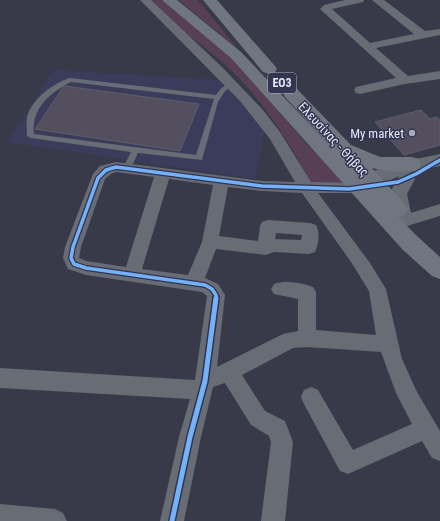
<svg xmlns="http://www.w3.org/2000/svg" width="440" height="521" font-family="'Roboto Condensed',sans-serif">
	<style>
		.built { fill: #3b3c5c }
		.green { fill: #573f55 }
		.building { fill: #534f5e; stroke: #605e6a }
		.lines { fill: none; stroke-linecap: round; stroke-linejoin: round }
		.service { fill: #686c74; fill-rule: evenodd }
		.minor { fill: #686c74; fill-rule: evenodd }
		.tertiary { fill: #686c74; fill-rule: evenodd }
		.primary { fill: #707680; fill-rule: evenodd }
		.cycleway-far1-casing { stroke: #323450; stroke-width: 6 }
		.cycleway-casing { stroke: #323450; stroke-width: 8 }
		.cycleway-far1 { stroke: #73b2f8; stroke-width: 3.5 }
		.cycleway { stroke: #73b2f8; stroke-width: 5 }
		.poi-dot { fill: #a9aabb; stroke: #323450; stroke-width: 1.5 }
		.labels { text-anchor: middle; stroke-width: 3; stroke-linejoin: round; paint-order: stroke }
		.shield { fill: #323450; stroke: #afb1c6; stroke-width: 1 }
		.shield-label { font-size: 12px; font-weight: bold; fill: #e5e7f9 }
		.poi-label { font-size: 13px; fill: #e5e7f9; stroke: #323450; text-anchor: end }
		.street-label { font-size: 13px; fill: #e5e7f9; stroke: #323450 }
	</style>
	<rect width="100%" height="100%" fill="#393a49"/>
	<polygon class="built" points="54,70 221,80 265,128 255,179 7,142"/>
	<g class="green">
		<path d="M149,0H163L174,10L195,25L236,62L304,141L347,185L311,183C291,145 267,107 237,76C210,48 175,29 149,0Z"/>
		<polygon points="179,0 198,0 238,49 187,7"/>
	</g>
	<g class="building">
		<polygon points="64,86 199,104 180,151 35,129"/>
		<polygon points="421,110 430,119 437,117 440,120 440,145 404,155 375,122"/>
	</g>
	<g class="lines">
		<path class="service" d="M70,78L216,95C220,89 224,85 231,83L234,85L225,91L218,102L202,160L138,153L130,170L127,171L123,168L131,152L31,138L27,136C27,130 26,124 27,117C32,99 53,83 70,78ZM71,82L214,99L196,155L34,134C31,108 50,93 71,82Z"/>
		<g class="minor">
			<path d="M140,0H151L222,67L263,110L280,132L311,182L358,183L363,184L366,188L363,192L358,193H318L370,263L386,289L402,359L417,392L440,431V461L432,458L422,441L348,474L340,471L304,404L301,397L304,390L311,387L318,390L353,450L412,424L396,393L381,352L307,347L293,348L242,375L265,411L285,421L293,442L285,521H261L271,442L269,436L251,425L225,383L213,387L201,437L184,521H160L179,437L190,399L0,388V368L195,380L207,296L202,292L86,275L68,269L63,258L65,247L93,174L100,166L116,162L262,181L295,182L270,139L240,101ZM116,172L154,177L126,267L86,261L79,258L81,247L105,179L111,174ZM169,179L213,185L202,242L188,275L142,269ZM228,187L262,191L302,193L351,262L369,291L376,335L316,330V292L313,287C302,283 285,280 274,284L271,289L274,294L298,299V331L283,334L217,367L225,295L218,284L205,278L216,249L266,255L274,252L309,254L315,252C319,244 320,232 316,225L310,223L268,220L262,222L260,226L258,241L219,236ZM276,233L302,235L301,240L275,239Z"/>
			<polygon points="345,0 364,0 363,2 332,9 370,43 414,34 372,0 384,0 425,31 440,29 440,35 376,48 408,76 440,71 440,79 405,84 360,94 356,93 354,90 356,87 396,78 320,9 324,5"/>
			<polygon points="440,204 440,216 407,226 401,224 399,220 401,216"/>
			<polygon points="0,504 55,509 63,513 67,521 0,521"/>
		</g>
		<path class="tertiary" d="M440,154V166L408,173L413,174L415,179L407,194L411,213L408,218L401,220L394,218C385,201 390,191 399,176L358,195L351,193L349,188C360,168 418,159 440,154Z"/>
		<g class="primary">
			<path d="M162,0H177L241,52L335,151L285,97L283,93L285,89L291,88L297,89L351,145L380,157H412L419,159L421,164L419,169C404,173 387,172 372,168L405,204L408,209L405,214L398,217L418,237L440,257V279L432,276L402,249L231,58Z"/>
			<polygon points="203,0 217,0 275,66 277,69 275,72 269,74 263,72"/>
		</g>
		<defs>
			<polyline id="cycleway-far1" points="216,299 216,295 212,289 205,285 86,268 74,264 71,258 73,247 98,178 106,170 116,167 262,186 349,189 398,182 416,174 440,160"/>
			<polyline id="cycleway" points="172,521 190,437 205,381 216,298"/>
		</defs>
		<use href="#cycleway-far1" class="cycleway-far1-casing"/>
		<use href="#cycleway" class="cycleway-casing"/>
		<use href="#cycleway-far1" class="cycleway-far1"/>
		<use href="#cycleway" class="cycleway"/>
	</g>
	<circle class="poi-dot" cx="412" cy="133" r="4"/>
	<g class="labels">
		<rect class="shield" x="268" y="73" width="28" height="20" rx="3"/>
		<g class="shield-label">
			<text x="282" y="87">ΕΟ3</text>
		</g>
		<g class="poi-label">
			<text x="404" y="138">My market</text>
		</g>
		<g class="street-label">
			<text transform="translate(334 139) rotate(47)" y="5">Ελευσίνας - Θήβας</text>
		</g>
	</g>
</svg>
